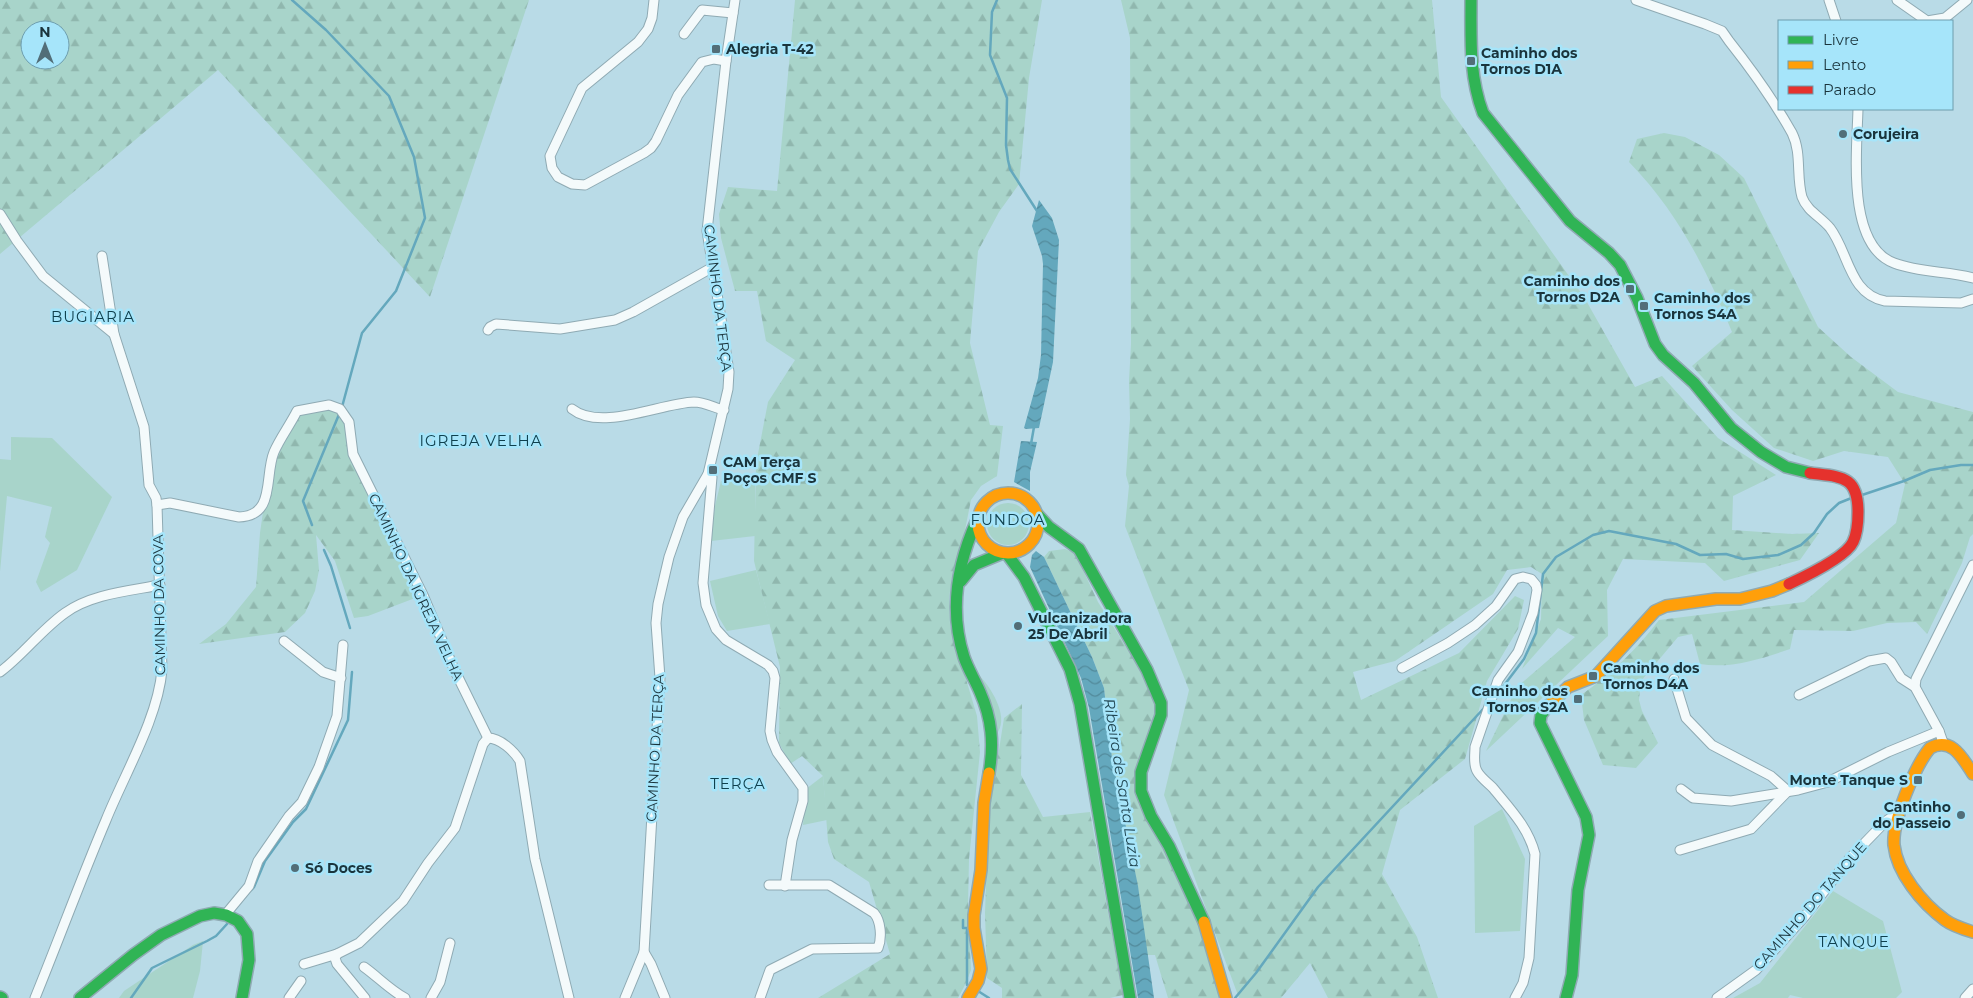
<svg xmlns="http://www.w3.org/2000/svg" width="1973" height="998" font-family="Montserrat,sans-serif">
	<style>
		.grass { fill: #a8d4ca }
		.forest { fill: url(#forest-firs); fill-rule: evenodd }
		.water { fill: url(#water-waves) }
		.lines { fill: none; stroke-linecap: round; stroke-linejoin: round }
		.stream { stroke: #64a8bd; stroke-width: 2.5 }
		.street-casing { stroke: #8faab3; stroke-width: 11 }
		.fast-casing { stroke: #8faab3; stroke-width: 14 }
		.slow-casing { stroke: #8faab3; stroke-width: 14 }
		.jam-casing { stroke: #8faab3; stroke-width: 14 }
		.street { stroke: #f4fafb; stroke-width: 9 }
		.fast { stroke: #30b455; stroke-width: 11 }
		.slow { stroke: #ff9f0a; stroke-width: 11 }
		.jam { stroke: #e5322d; stroke-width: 11 }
		.poi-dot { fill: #526e78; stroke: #a6e5fa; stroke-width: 2 }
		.labels { text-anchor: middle; stroke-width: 5; stroke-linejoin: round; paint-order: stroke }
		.poi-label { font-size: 14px; font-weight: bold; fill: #1a343c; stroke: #a6e5fa; text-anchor: start }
		.street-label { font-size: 14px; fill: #1a343c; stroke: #a6e5fa }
		.neighbourhood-label { font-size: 15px; letter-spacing: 1px; fill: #0f404e; stroke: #a6e5fa }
		.water-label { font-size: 15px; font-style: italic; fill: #214652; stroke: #a6e5fa }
	</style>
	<defs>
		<pattern id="forest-firs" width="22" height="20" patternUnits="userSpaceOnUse" patternTransform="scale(1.25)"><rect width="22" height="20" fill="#a8d4ca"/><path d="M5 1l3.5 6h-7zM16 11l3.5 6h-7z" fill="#90b7ae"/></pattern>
		<pattern id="water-waves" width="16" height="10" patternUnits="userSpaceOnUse" patternTransform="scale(1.25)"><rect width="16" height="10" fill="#64a8bd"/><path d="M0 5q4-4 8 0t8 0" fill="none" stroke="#528a9b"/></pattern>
	</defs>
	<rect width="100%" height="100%" fill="#b9dbe7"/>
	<g class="grass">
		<polygon points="11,437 52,438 112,497 77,570 41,592 36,582 50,543 45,537 52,507 7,496 0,572 0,459 11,460"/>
		<polygon points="755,479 755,536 711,541 715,506 721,481"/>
		<circle cx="1008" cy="524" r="21"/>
		<polygon points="756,570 770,624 727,631 718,616 710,581"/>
		<path d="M978,674C990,686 1009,715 998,732L991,703Z"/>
		<polygon points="823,776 827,820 803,825 806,789"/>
		<polygon points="1502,809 1525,859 1520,931 1475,933 1474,826"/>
		<polygon points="1833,891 1883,921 1902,992 1896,998 1803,998 1790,995 1788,998 1733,998 1760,983"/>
		<polygon points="203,941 200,971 193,998 119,998 124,991 193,945"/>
	</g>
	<g class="forest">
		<path d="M0,0H529L430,297L218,70L0,254ZM30,30H60V60H30Z"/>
		<polygon points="795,0 1042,0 1029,78 1019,184 999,212 978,251 970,343 990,425 1003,426 997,476 981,486 971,500 962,545 953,571 949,598 950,625 977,716 980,752 969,859 968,906 971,970 965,985 958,998 818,998 890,954 869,882 834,859 828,842 823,776 802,756 790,764 779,743 780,667 754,561 756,464 768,402 795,360 766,341 757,291 735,291 721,238 719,214 728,187 777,191"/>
		<polygon points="1121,0 1432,0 1441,97 1584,297 1635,387 1662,376 1718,438 1776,475 1733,496 1732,530 1792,534 1819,533 1800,560 1724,581 1705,563 1623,559 1607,590 1608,636 1486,751 1517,687 1575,637 1558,628 1522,669 1541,619 1542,574 1531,567 1507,570 1493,594 1395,661 1353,672 1361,700 1459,653 1515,596 1524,600 1518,629 1487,681 1465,759 1400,810 1382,874 1417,937 1438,998 1328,998 1310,963 1281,998 1239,998 1164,795 1189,690 1125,526 1129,486 1126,475 1130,419 1129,381 1131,344 1130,38"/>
		<path d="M1664,133L1685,137L1719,155L1744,178L1818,327L1851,357L1898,392L1973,412V534L1970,537L1962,563L1927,634L1916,622L1887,623L1853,631L1794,630L1790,649C1761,659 1730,669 1700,664L1692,634L1678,637L1641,681L1639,700L1642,711L1658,743L1636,768L1603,765L1584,720L1581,695C1610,675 1637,649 1659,620L1804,602L1896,523L1905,484L1888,457L1844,451L1813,461L1774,448L1732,410L1692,366L1732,332C1706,268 1677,211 1629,162L1637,139Z"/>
		<polygon points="329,405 349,422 353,454 423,595 368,616 354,618 335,561 316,535 319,570 315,591 305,613 285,632 199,644 226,624 256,587 260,533 270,463 297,411"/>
		<polygon points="1065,549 1075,553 1098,602 1133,658 1159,709 1148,735 1141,806 1201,922 1220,998 1168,998 1155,955 1147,955 1138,888 1112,758 1104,688 1092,657 1044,557 1049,551"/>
		<polygon points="1022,704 1021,775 1043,817 1090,812 1123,995 1110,998 1002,998 1002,988 987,978 985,913 987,858 991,801 1004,718"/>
	</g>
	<g class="water">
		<polygon points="1039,200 1052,218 1059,240 1053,362 1039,428 1026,429 1024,428 1038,378 1041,355 1043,264 1042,256 1032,226"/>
		<polygon points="1021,441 1037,442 1030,472 1030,491 1014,482"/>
		<polygon points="1036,551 1044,557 1092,657 1104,688 1112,758 1138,886 1154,998 1138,998 1089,708 1081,678 1030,567 1032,555"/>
	</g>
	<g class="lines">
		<g class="stream">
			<polyline points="292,0 326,30 389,96 414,157 425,218 396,291 362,333 342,407"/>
			<polyline points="997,0 992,12 990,55 1007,98 1006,145 1008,160 1010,169 1037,211"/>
			<polyline points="1031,444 1034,427"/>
			<polyline points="1862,495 1904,481 1930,470 1961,465 1973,465"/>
			<polyline points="312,525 303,501 340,412"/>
			<polyline points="324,550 331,566 350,628"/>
			<polyline points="1496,696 1524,659 1536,633 1543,574 1556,557 1593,535 1609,531 1676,544 1700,555 1726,554 1743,559 1778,555 1801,545 1814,533 1827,514 1839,503 1854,497"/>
			<polyline points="251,890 254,887 265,861 293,822 306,809 348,720 352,672"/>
			<polyline points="963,920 963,928 967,928 967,985 971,987"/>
			<polyline points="978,991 989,998"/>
			<polyline points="131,998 152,968 207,941 216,936 227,924"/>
			<polyline points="1235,998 1256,973 1318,887 1485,707"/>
		</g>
		<defs>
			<g id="street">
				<polyline points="654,0 652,18 648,29 638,42 582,88 550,156 552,168 558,177 572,184 585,185 644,153 651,148 656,141 678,95 702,62 714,59 726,61"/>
				<path d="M1636,0L1705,24L1722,31L1729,41C1752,70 1774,101 1792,133C1802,153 1796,176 1802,197C1807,211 1821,217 1830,228C1849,253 1849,294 1885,301L1961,303L1973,299"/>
				<polyline points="1829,0 1836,21"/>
				<polyline points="1897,0 1927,21 1945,18 1967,0"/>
				<polyline points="684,34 702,10 733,13"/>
				<path d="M1858,109C1857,150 1846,245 1894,263C1920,273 1948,271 1973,278"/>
				<polyline points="0,214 17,241 43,276 114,334"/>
				<polyline points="488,330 490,327 496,324 560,329 615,320 633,312 713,267"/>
				<path d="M572,409C601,432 661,403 694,402C704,402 715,408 724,410"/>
				<polyline points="708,474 712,477 703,583 706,605 716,629 726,640 768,665 773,671 775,678 770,731 772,740 777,752 803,788 803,801 792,840 785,886"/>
				<path d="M157,505L170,503L239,517C276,516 264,476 274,452C280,438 290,425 297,411L329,405L340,409L349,422L353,454L423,595L454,669L488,738"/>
				<polyline points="284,641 323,672 341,678"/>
				<path d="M1402,668L1448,643L1475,625L1496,606L1515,579L1523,577L1531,579L1536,585L1537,590L1533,613L1518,652L1498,680L1475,747C1475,755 1473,764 1477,771C1480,777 1488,783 1493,788C1510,809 1528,827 1535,854L1529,958L1523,983L1515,998"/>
				<path d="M0,672C23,655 41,630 65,613C91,594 129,591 160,585"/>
				<polyline points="1674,679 1686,718 1712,745 1771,776 1788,791"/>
				<polyline points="1915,687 1916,679 1973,565"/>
				<polyline points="1799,695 1869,661 1886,658 1891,662 1901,678 1915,687 1939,731 1944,745"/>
				<path d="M488,738C500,738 514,751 520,761L535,859L569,998"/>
				<polyline points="1681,789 1693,798 1731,801 1798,790 1828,782 1888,752 1939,731"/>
				<polyline points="1680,850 1751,829 1786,793"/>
				<polyline points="225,915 249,886 258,861 289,816 302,802 319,767 337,716 343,645"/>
				<polyline points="644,952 651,964 665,998"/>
				<polyline points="337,954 335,958 337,964 365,998"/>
				<polyline points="304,964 337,954 359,943 403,901 428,863 455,828 483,744 488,738"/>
				<path d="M364,967C378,977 390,990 405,998"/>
				<path d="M35,998C59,939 81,879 106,820C124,775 158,718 162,670L157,505L156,498L149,485L144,427L114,334L102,256"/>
				<polyline points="289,998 301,981"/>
				<polyline points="431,998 440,982 450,943"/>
				<polyline points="625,998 644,952 660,678 656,623 658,604 669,557 683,517 708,474 728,389 729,372 722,325 707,231 726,61 735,0"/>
				<path d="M760,998L770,970L812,949L878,948C882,938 881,921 874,913L829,885H769"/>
				<polyline points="1717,998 1756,970 1805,916 1849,859 1886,821 1901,811"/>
				<polyline points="1965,998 1973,989"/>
			</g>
			<g id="fast">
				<path d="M1471,0C1471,39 1469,76 1483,113L1570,221L1609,253L1620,265L1637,298L1655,344L1663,355L1694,383L1731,428L1761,452L1786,467L1810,473"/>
				<polyline points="1037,514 1049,527 1079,549 1147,670 1161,703 1161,715 1141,772 1141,791 1151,816 1169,846 1204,922"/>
				<path d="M977,520C957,564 949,610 964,657C968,669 975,680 980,692C992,719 994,744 989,773"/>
				<polyline points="1007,554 1024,577 1070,669 1080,704 1130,998"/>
				<polyline points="961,581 974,565 1003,553"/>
				<polyline points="1548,706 1541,715 1540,723 1586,817 1589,835 1578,890 1572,975 1566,998"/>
				<polyline points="0,997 2,998"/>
				<polyline points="80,998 133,955 161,935 200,916 214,913 226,915 238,921 247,934 249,960 242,998"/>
			</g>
			<g id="slow">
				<circle cx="1008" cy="523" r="30"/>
				<polyline points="1548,706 1568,687 1596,676 1655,611 1666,606 1716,599 1740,599 1772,591 1789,584"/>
				<path d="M1973,774C1963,759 1952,736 1930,748C1915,766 1892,821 1894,845C1897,873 1922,903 1945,920C1953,926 1963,929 1973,932"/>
				<polyline points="1204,922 1226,998"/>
				<polyline points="968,998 978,981 981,969 974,928 974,915 981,870 984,803 989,773"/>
			</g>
			<path id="jam" d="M1789,584C1804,577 1846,557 1853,542C1857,534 1858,521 1858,512C1858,475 1841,477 1810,473"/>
		</defs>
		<use href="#street" class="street-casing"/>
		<use href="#fast" class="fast-casing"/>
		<use href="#slow" class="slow-casing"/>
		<use href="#jam" class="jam-casing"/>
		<use href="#street" class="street"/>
		<use href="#fast" class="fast"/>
		<use href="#slow" class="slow"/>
		<use href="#jam" class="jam"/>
	</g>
	<g class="poi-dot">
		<rect x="711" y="44" width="10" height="10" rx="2.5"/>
		<rect x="1466" y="56" width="10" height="10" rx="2.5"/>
		<circle cx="1843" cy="134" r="5"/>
		<rect x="1625" y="284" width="10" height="10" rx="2.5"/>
		<rect x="1639" y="301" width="10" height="10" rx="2.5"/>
		<rect x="708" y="465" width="10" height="10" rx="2.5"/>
		<circle cx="1018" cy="626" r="5"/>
		<rect x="1588" y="671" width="10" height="10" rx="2.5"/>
		<rect x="1573" y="694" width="10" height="10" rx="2.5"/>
		<rect x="1913" y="775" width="10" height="10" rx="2.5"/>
		<circle cx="1961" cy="815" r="5"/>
		<circle cx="295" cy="868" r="5"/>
	</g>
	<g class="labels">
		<g class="poi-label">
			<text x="726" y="54">Alegria T-42</text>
			<text x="1481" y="58">Caminho dos<tspan x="1481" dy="16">Tornos D1A</tspan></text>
			<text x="1853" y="139">Corujeira</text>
			<text x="1620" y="286" text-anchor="end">Caminho dos<tspan x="1620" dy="16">Tornos D2A</tspan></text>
			<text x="1654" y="303">Caminho dos<tspan x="1654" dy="16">Tornos S4A</tspan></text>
			<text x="723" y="467">CAM Terça<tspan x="723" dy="16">Poços CMF S</tspan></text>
			<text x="1028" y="623">Vulcanizadora<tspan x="1028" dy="16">25 De Abril</tspan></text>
			<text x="1603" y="673">Caminho dos<tspan x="1603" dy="16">Tornos D4A</tspan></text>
			<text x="1568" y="696" text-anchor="end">Caminho dos<tspan x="1568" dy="16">Tornos S2A</tspan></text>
			<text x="1908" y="785" text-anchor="end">Monte Tanque S</text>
			<text x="1951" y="812" text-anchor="end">Cantinho<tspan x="1951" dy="16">do Passeio</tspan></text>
			<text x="305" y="873">Só Doces</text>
		</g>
		<g class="street-label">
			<text transform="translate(718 298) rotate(83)" y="5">CAMINHO DA TERÇA</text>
			<text transform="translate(416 587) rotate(65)" y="5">CAMINHO DA IGREJA VELHA</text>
			<text transform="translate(159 605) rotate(-91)" y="5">CAMINHO DA COVA</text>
			<text transform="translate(655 748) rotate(-87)" y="5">CAMINHO DA TERÇA</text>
			<text transform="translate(1810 906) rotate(-49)" y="5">CAMINHO DO TANQUE</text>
		</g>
		<g class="neighbourhood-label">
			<text x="93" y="322">BUGIARIA</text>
			<text x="481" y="446">IGREJA VELHA</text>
			<text x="1008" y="525">FUNDOA</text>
			<text x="738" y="789">TERÇA</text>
			<text x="1854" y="947">TANQUE</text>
		</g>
		<g class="water-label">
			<text transform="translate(1122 783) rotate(81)" y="5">Ribeira de Santa Luzia</text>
		</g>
	</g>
	<rect x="1778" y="20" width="175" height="90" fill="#a6e5fa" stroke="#6e9eae"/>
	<rect x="1788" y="36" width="25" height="8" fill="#30b455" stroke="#6e9eae"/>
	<text x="1823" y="45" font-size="15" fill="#1a343c">Livre</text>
	<rect x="1788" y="61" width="25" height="8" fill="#ff9f0a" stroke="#6e9eae"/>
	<text x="1823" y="70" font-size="15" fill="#1a343c">Lento</text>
	<rect x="1788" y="86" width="25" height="8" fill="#e5322d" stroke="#6e9eae"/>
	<text x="1823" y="95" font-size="15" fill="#1a343c">Parado</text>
	<g transform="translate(45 45)"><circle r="24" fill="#a6e5fa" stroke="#6e9eae"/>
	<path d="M0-4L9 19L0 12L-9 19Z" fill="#526e78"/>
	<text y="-8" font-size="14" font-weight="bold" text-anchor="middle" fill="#1a343c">N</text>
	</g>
</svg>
